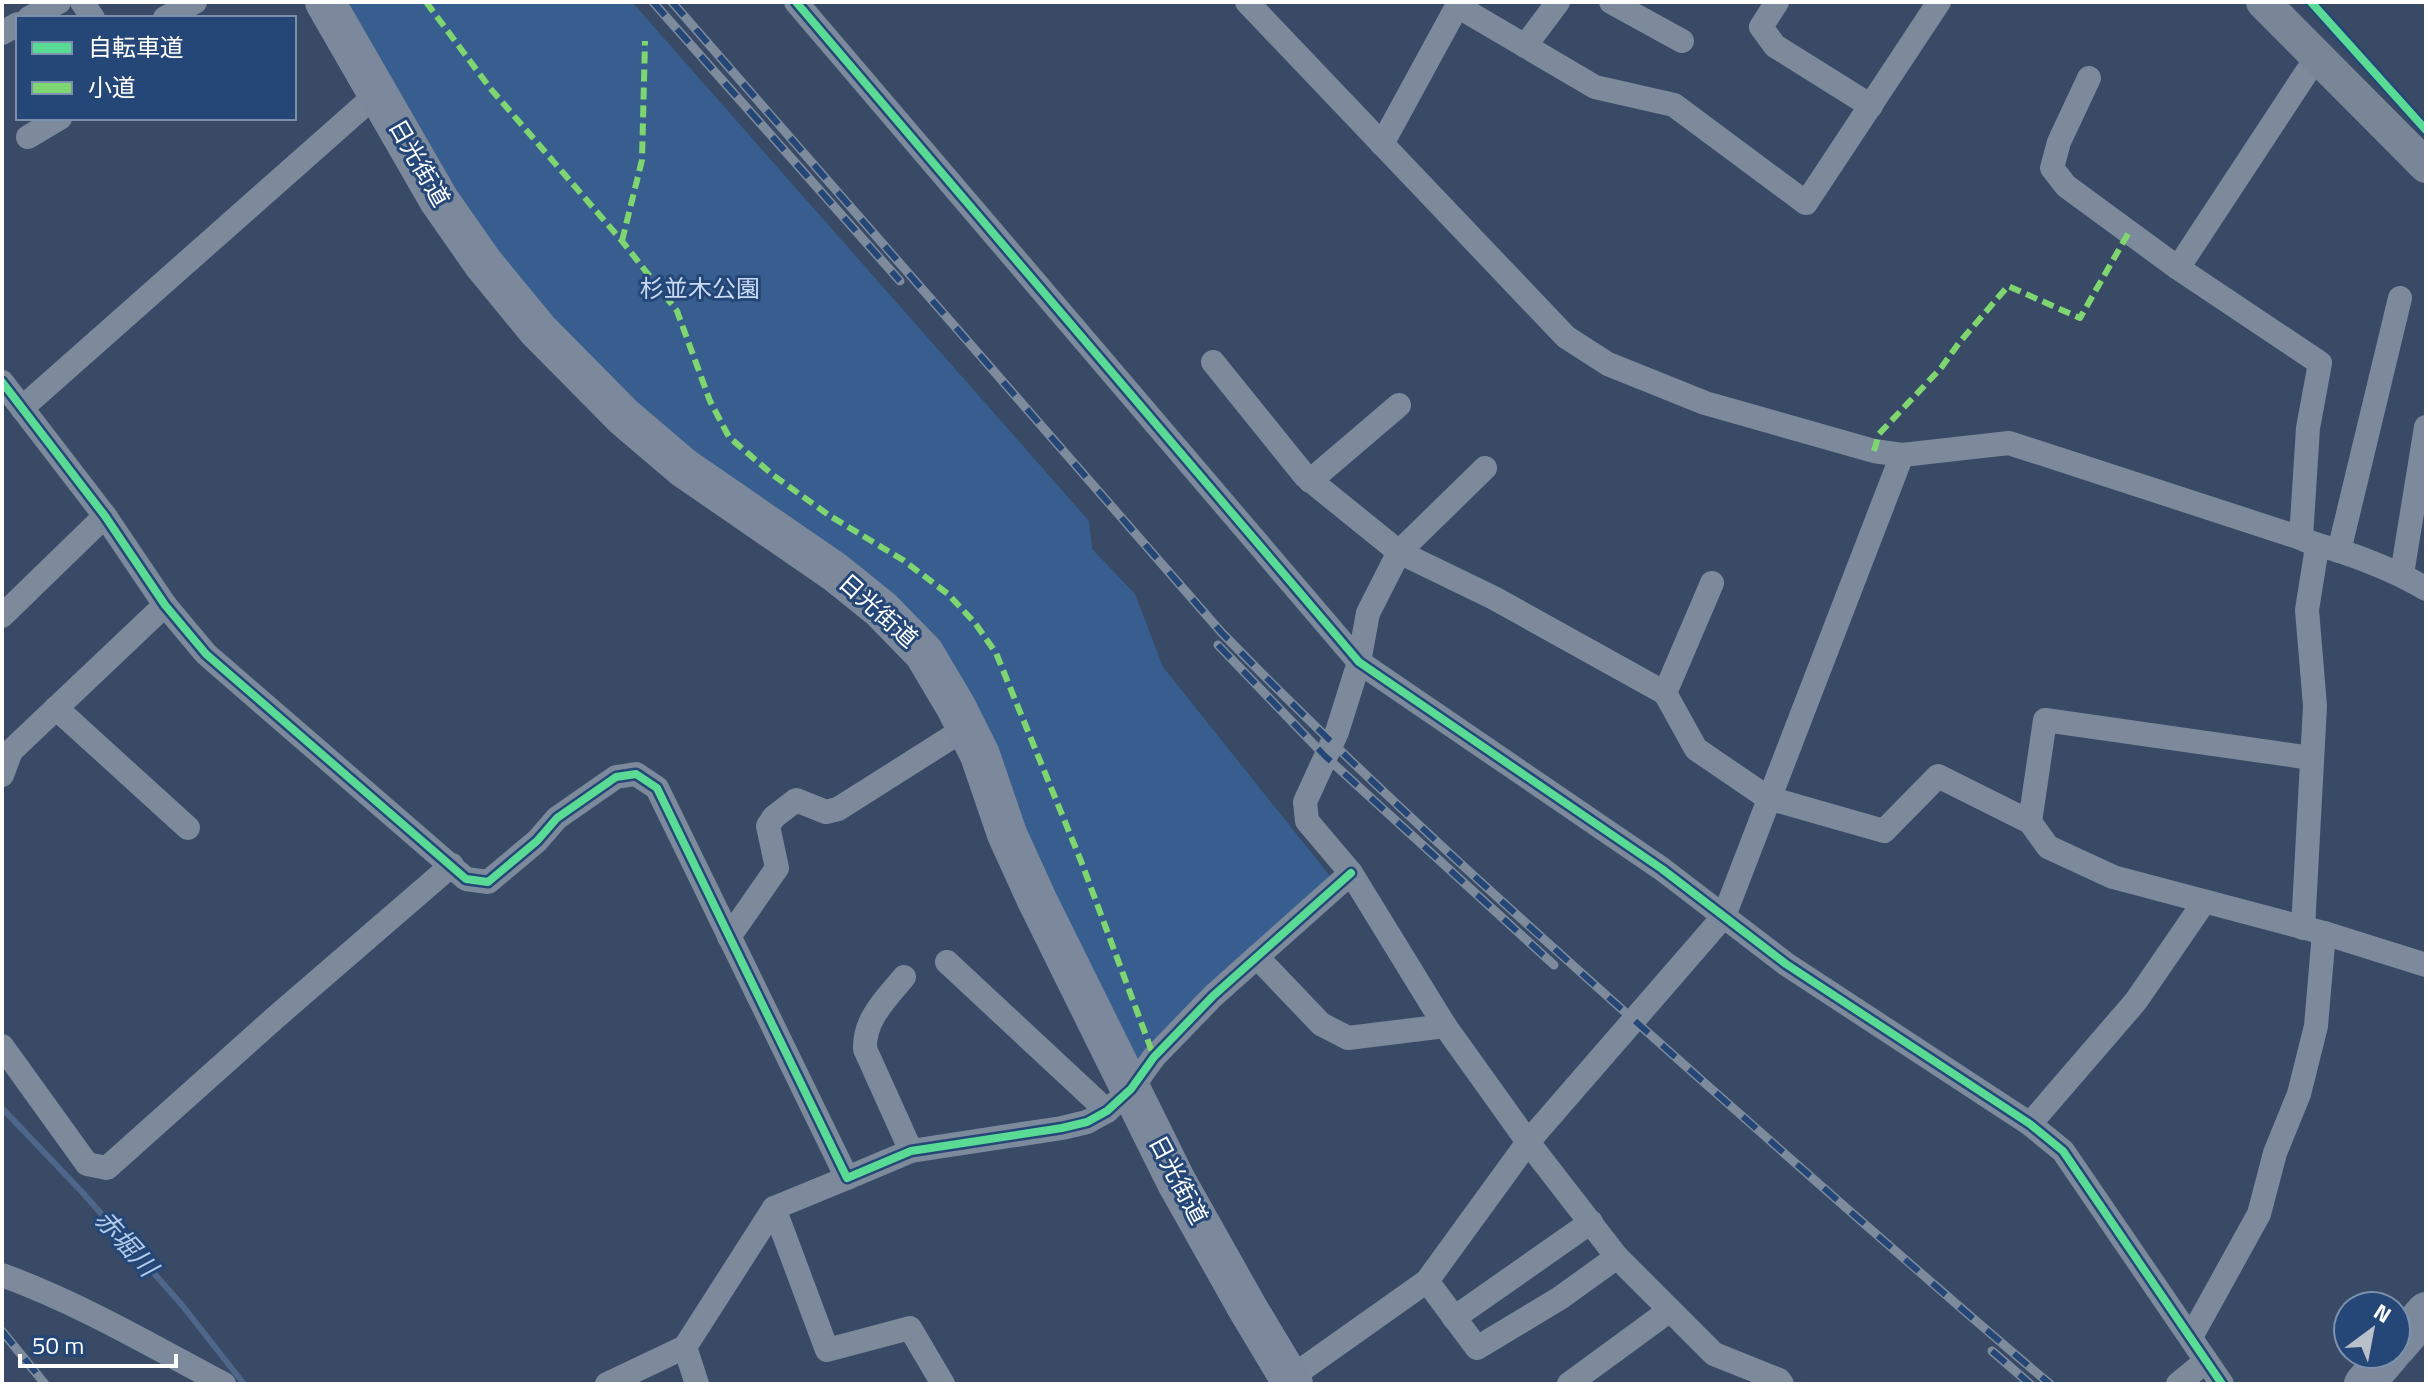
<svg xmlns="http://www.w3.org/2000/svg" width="2428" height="1386" font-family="'Titillium Web','Noto Sans JP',sans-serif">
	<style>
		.green { fill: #385e8f }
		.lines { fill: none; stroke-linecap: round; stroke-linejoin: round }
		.stream { stroke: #4e6689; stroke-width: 6 }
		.minor { stroke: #7c8a9c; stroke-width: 24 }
		.secondary { stroke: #788698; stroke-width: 34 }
		.trunk { stroke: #7c899c; stroke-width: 40 }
		.rail-casing { stroke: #7e8b9c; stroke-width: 9 }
		.rail { stroke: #254778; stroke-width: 6; stroke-dasharray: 18; stroke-linecap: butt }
		.quiet { stroke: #7fd670; stroke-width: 6; stroke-dasharray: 12 6; stroke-linecap: butt }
		.cycleway-casing { stroke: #254778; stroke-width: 13 }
		.cycleway { stroke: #5adb95; stroke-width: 8 }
		.labels { text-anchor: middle; stroke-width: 6; stroke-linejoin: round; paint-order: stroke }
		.street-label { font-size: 24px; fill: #fff; stroke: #254778 }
		.park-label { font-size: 24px; fill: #c9dbf3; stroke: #254778 }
		.water-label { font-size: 26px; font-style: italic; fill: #b2cbeb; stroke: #254778 }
	</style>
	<rect width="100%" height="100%" fill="#384a65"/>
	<polygon class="green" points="343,2 632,2 1089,521 1092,549 1135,594 1163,667 1330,876 1132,1075 935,656 686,465 487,255"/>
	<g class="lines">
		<polyline class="stream" points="2,1108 82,1192 182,1305 244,1384"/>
		<g class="minor">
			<polyline points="82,2 93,18"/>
			<polyline points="796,2 1359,662 1662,869 1786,964 2030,1124 2063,1151 2222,1384"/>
			<path d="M1247,2L1566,337L1608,364L1705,403L1874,451L1902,455L2009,443L2301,538C2315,546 2328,547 2343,552C2372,562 2400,573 2426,589"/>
			<polyline points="1611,2 1682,41"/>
			<polyline points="1777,2 1761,27 1775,46 1871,106"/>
			<polyline points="29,18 59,2"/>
			<polyline points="165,18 195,2"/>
			<polyline points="2,33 18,24"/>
			<polyline points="1525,46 1558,2"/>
			<polyline points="2089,78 2059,142 2052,168 2066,186 2178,268 2320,363 2308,428 2301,538"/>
			<polyline points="28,137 60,118"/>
			<polyline points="1382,144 1454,12 1464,10 1595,87 1674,105 1806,203 1939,2"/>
			<polyline points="2178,268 2318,55"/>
			<polyline points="1213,362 1305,476 1399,552 1494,598 1665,693 1712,583"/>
			<polyline points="2,382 105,516 165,605 206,654 466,879 488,882 537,841 557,818 616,777 636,774 657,788 847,1178 911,1151 1062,1128 1087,1122 1107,1111 1131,1089 1154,1057 1213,996 1351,873"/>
			<polyline points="22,408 379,92"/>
			<polyline points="1485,468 1399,552 1368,613 1359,662 1337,732 1305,802 1307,821 1351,873 1445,1026 1528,1142 1617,1257 1714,1354 1779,1380 1782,1384"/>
			<polyline points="1310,481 1399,405"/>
			<polyline points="2339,551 2400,298"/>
			<polyline points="2402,574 2426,427"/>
			<polyline points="2,616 105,516"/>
			<polyline points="1665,693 1696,749 1768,798 1884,831 1938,776 2030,822 2048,847 2113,877 2324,933 2426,965"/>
			<polyline points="56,708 188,828"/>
			<polyline points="2,775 11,751 165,605"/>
			<polyline points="2030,822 2045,720 2311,758"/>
			<polyline points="2303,928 2315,706 2307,610 2317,547"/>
			<polyline points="729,937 777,868 768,826 774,817 796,800 826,812 838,809 966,728"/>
			<polyline points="1257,957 1321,1024 1348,1038 1445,1026"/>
			<polyline points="947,962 1107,1111"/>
			<path d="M904,977C886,999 864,1019 865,1049L911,1151"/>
			<polyline points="2,1046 87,1164 107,1168 276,1017 452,865"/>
			<polyline points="2030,1124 2136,1001 2204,902"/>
			<polyline points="774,1208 827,1350 910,1328 943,1384"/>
			<path d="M2,1275C81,1304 150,1345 224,1384"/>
			<polyline points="1427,1281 1477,1348 1560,1298 1617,1257"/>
			<polyline points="1454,1318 1591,1222"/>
			<polyline points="2191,1337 2259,1214 2275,1153 2299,1094 2316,1026 2324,933"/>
			<polyline points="1290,1378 1427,1281 1528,1142 1724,916 1902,455"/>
			<polyline points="607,1384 685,1347"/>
			<polyline points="697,1384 685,1347 774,1208 847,1178"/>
			<polyline points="1569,1384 1670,1310"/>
			<polyline points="2178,1384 2206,1361"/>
		</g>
		<polyline class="secondary" points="2263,2 2426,166"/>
		<g class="trunk">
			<polyline points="325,2 439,200 483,263 538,330 624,417 684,468 835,572 881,609 924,653 956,707 980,755 1007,834 1037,900 1176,1181 1248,1309 1293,1384"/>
			<polyline points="2396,1347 2426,1312"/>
			<polyline points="2364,1384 2390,1354"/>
		</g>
		<defs>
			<g id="rail">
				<polyline points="653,2 900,281"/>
				<path d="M672,2L1222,633C1374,789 1536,933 1699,1078C1815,1180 1931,1284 2050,1384"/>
				<polyline points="1218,645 1325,756 1554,965"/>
				<polyline points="2,1331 45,1384"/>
				<polyline points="1992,1351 2030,1384"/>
			</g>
		</defs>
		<use href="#rail" class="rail-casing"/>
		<use href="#rail" class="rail"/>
		<g class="quiet">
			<polyline points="426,2 490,88 622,241 677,311 710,401 729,437 773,475 830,516 903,560 948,594 975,623 996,653 1081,861 1154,1057"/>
			<polyline points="622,241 642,160 645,41"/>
			<polyline points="1874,451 1879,434 1941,368 1959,343 2008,286 2080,318 2129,232"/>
		</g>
		<defs>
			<g id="cycleway">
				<polyline points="796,2 1359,662 1662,869 1786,964 2030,1124 2063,1151 2222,1384"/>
				<polyline points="2311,2 2426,130"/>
				<polyline points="2,382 105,516 165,605 206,654 466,879 488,882 537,841 557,818 616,777 636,774 657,788 847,1178 911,1151 1062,1128 1087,1122 1107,1111 1131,1089 1154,1057 1213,996 1351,873"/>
			</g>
		</defs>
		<use href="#cycleway" class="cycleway-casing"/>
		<use href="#cycleway" class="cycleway"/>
	</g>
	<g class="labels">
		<g class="street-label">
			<text transform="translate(419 163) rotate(60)" y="8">日光街道</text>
			<text transform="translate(878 611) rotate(42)" y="8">日光街道</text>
			<text transform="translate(1178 1180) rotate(62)" y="8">日光街道</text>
		</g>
		<g class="park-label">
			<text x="700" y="297">杉並木公園</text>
		</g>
		<g class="water-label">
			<text transform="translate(126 1243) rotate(48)" y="9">赤堀川</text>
		</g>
	</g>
	<rect width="2428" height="1386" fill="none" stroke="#ffffff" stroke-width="8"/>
	<rect x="16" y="16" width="280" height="104" fill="#254778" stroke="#7c91ae" stroke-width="2"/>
	<rect x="32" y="42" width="40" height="12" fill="#5adb95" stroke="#7c91ae" stroke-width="2"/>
	<text x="88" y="56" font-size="24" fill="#ffffff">自転車道</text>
	<rect x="32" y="82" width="40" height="12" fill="#7fd670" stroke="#7c91ae" stroke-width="2"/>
	<text x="88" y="96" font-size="24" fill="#ffffff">小道</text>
	<g transform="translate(2372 1330) rotate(32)"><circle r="38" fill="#254778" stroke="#7c91ae" stroke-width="2"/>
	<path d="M0-6L14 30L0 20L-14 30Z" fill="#b9c0c9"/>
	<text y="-12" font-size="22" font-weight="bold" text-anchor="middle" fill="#ffffff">N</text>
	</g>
	<path d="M20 1354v12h156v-12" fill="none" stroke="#ffffff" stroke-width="4"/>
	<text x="32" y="1354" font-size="24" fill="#ffffff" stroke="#254778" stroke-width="6" paint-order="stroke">50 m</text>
</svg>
